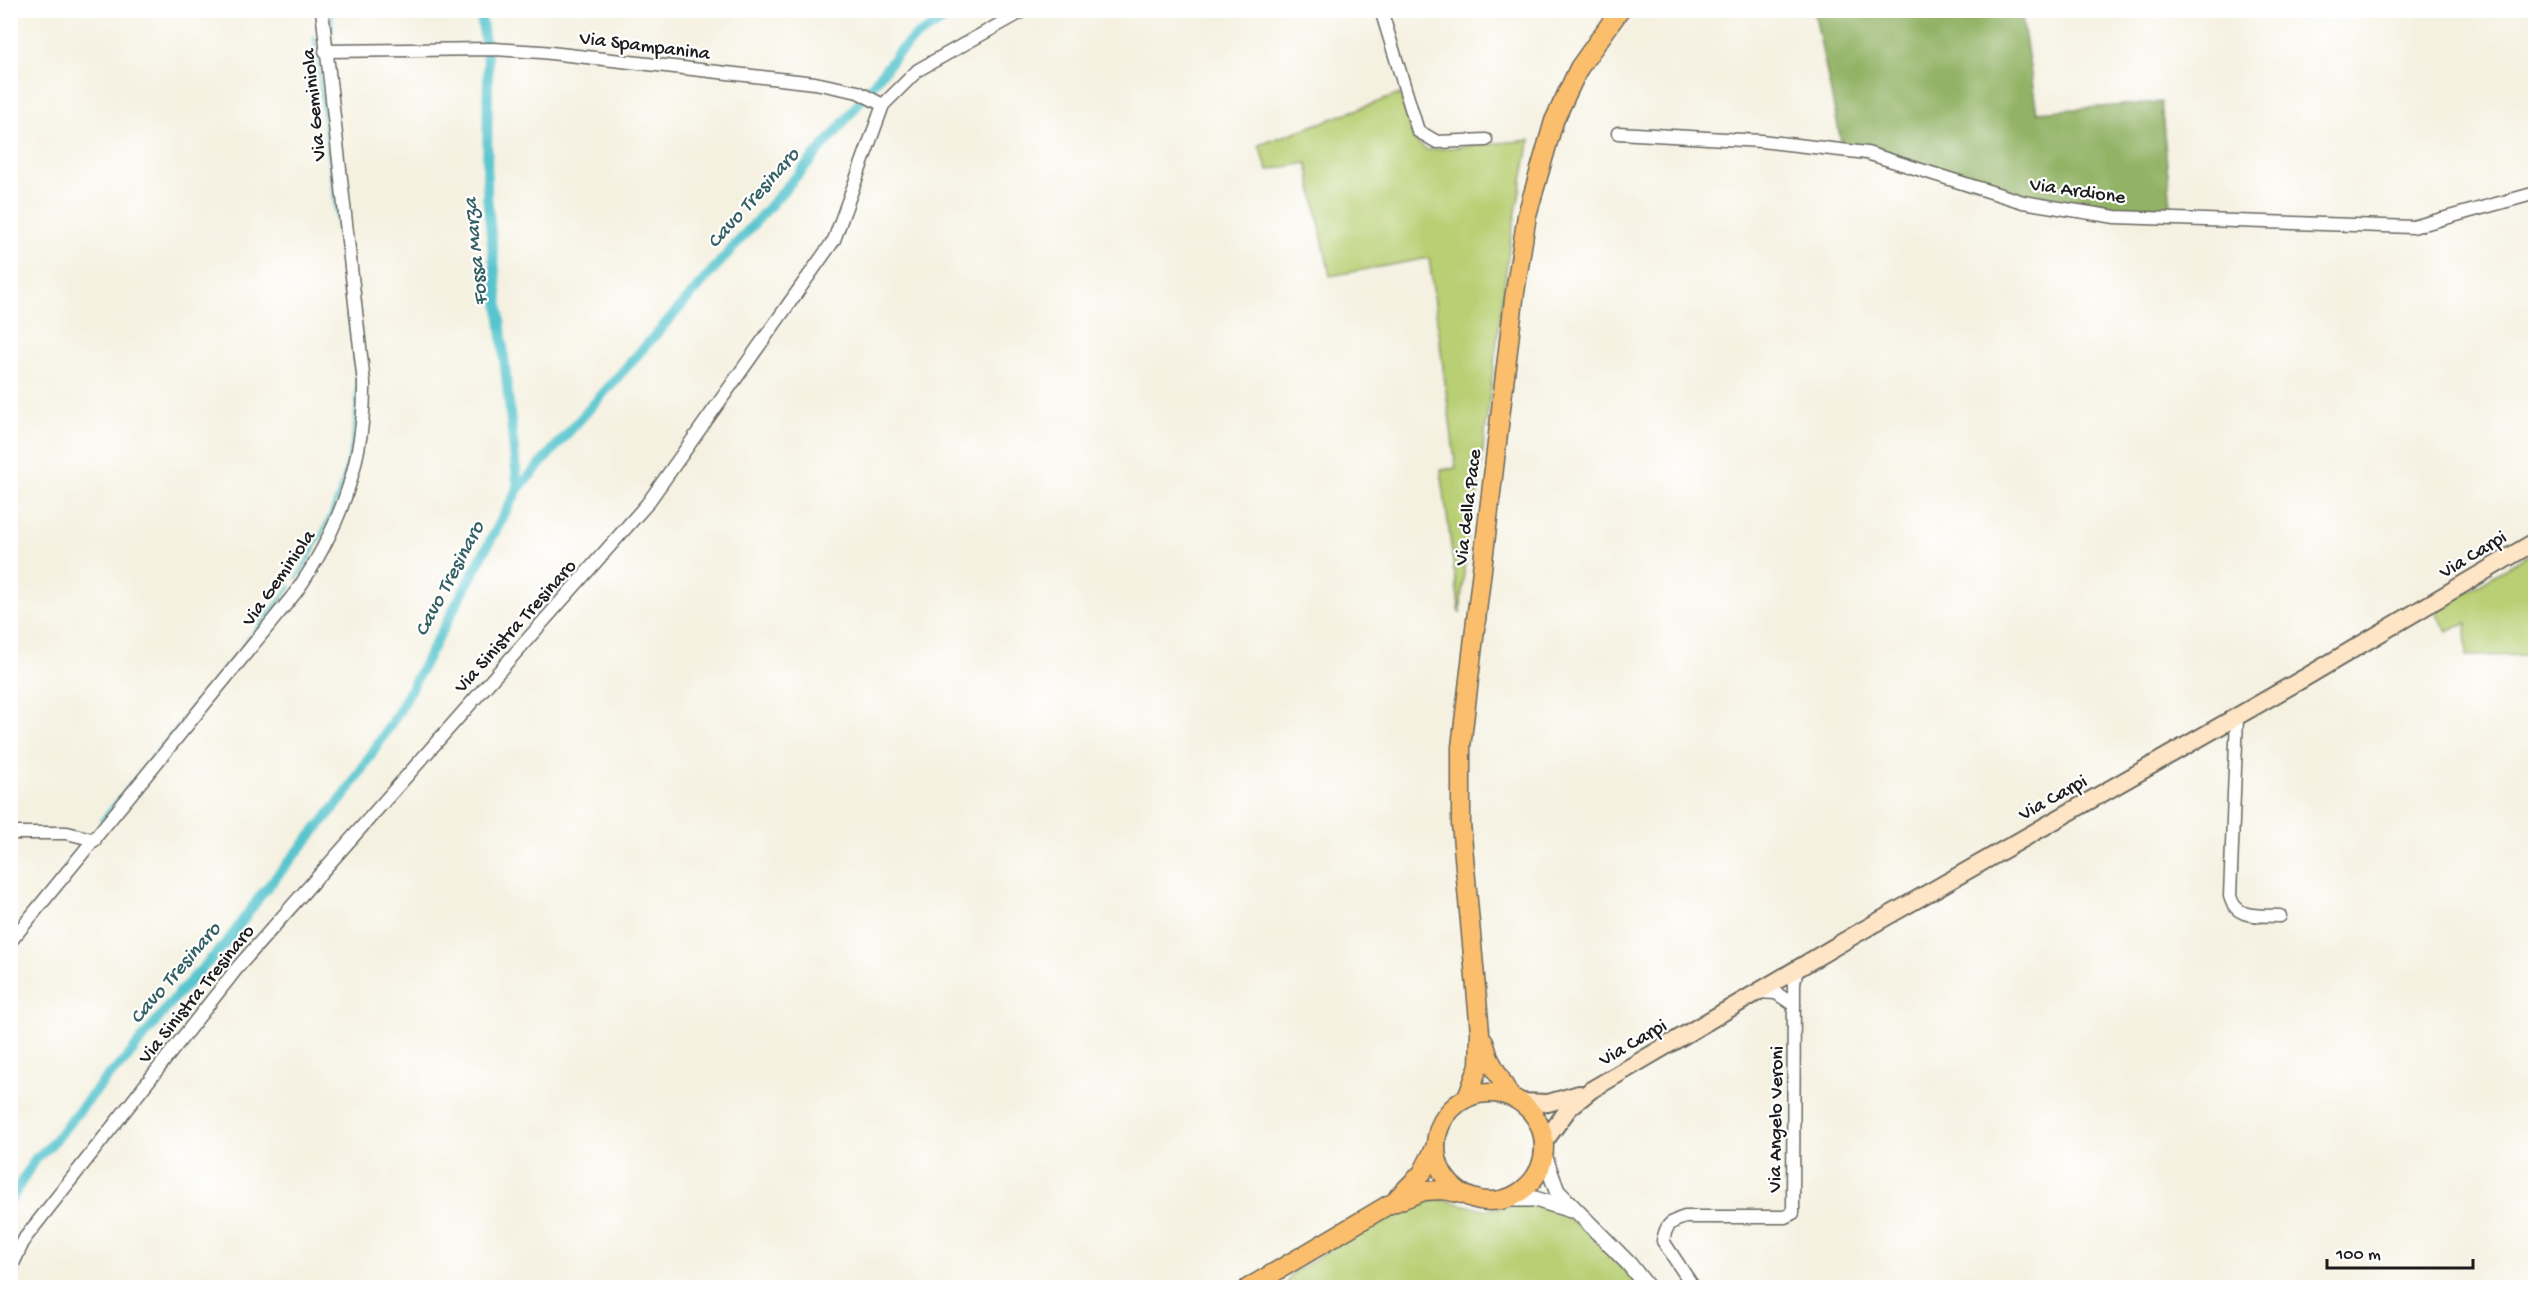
<svg xmlns="http://www.w3.org/2000/svg" width="2546" height="1298" font-family="'Gochi Hand',sans-serif">
	<style>
		.green { fill: #b8cf73; stroke: #6a7648; stroke-width: 1.5 }
		.forest { fill: #92b265; stroke: #576740; stroke-width: 1.5 }
		.lines { fill: none; stroke-linecap: round; stroke-linejoin: round }
		.stream { stroke: #58c5ce; stroke-width: 3 }
		.canal { stroke: #58c5ce; stroke-width: 10 }
		.minor-casing { stroke: #686761; stroke-width: 15 }
		.tertiary-casing { stroke: #686761; stroke-width: 18 }
		.secondary-casing { stroke: #686761; stroke-width: 20 }
		.primary-casing { stroke: #686761; stroke-width: 21 }
		.minor { stroke: #fff; stroke-width: 12 }
		.tertiary { stroke: #fff; stroke-width: 15 }
		.secondary { stroke: #fde5c5; stroke-width: 16 }
		.primary { stroke: #fabe6d; stroke-width: 18 }
		.labels { text-anchor: middle; stroke-width: 4.5; stroke-linejoin: round; paint-order: stroke }
		.street-label { font-size: 20px; fill: #1c1c1c; stroke: #fff }
		.water-label { font-size: 21px; font-style: italic; fill: #346063; stroke: #fff }
	</style>
	<rect width="100%" height="100%" fill="#fff"/>
	<filter id="ink" filterUnits="userSpaceOnUse"><feTurbulence type="fractalNoise" baseFrequency=".0167" numOctaves="2"/><feDisplacementMap in="SourceGraphic" scale="12" xChannelSelector="R" yChannelSelector="G"/><feConvolveMatrix kernelMatrix="1 2 1 2 8 2 1 2 1" color-interpolation-filters="sRGB"/></filter>
	<filter id="wash" filterUnits="userSpaceOnUse"><feTurbulence type="fractalNoise" baseFrequency=".008" numOctaves="4" result="noise"/><feDisplacementMap in="SourceGraphic" scale="24" xChannelSelector="R" yChannelSelector="G"/><feGaussianBlur stdDeviation="1.35" result="paint"/><feColorMatrix in="noise" values="0 0 0 0 0 0 0 0 0 0 0 0 0 0 0 0 0 1.4 0 .05"/><feComposite in="paint" operator="in"/></filter>
	<g filter="url(#wash)">
		<rect width="100%" height="100%" fill="#f5f1e1"/>
		<g class="green">
			<polygon points="1400,94 1414,140 1427,150 1530,140 1510,242 1476,502 1468,529 1460,614 1441,470 1456,468 1429,258 1330,276 1307,163 1268,170 1259,145"/>
			<polygon points="2531,553 2531,655 2467,656 2466,622 2448,632 2435,611"/>
			<path d="M1441,1199C1457,1203 1474,1209 1491,1209C1504,1208 1518,1204 1532,1205C1569,1207 1617,1258 1638,1287L1285,1288L1291,1274C1339,1245 1385,1208 1441,1199Z"/>
		</g>
		<polygon class="forest" points="1814,11 2021,11 2037,112 2161,102 2172,217 2091,215 1843,151"/>
		<g class="lines">
			<g class="stream">
				<polyline points="331,10 332,30"/>
				<polyline points="314,37 348,306"/>
				<path d="M297,578C333,521 356,458 357,389C357,365 352,340 349,316"/>
				<polyline points="243,646 290,587"/>
				<polyline points="101,820 236,655"/>
			</g>
			<g class="canal">
				<polyline points="480,10 488,62 487,196 518,489"/>
				<polyline points="10,1201 35,1159 49,1147 109,1075 123,1063 178,994 227,942 261,895 345,795 398,713 518,489 835,133 898,53 915,37 961,10"/>
			</g>
		</g>
	</g>
	<g filter="url(#ink)">
		<g class="lines">
			<defs>
				<g id="minor">
					<polyline points="1381,10 1418,131 1437,142 1486,140"/>
					<polyline points="325,51 494,49 542,52 815,83 858,92 883,105"/>
					<polyline points="1618,133 1761,141 1867,153 2023,202 2115,217 2413,227 2536,193"/>
					<path d="M2237,717L2230,896C2236,920 2260,915 2280,916"/>
					<polyline points="10,833 67,833 95,840"/>
					<path d="M10,942L296,592C339,530 365,460 364,383L322,10"/>
					<polyline points="1758,992 1776,993 1794,1005"/>
					<polyline points="10,1270 25,1238 238,967 647,504 834,240 883,105 918,70 1025,10"/>
					<path d="M1694,1288L1663,1241C1666,1225 1669,1222 1685,1217H1785L1793,1213L1794,983L1797,969"/>
				</g>
				<g id="tertiary">
					<polyline points="1544,1155 1557,1191 1629,1264 1648,1288"/>
					<polyline points="1507,1199 1535,1199 1571,1210"/>
				</g>
				<g id="secondary">
					<polyline points="1521,1102 1548,1103 1579,1094"/>
					<polyline points="1544,1142 1569,1108 1591,1090 1858,933 2306,677 2536,541"/>
				</g>
				<g id="primary">
					<polyline points="1484,1042 1489,1058 1510,1096"/>
					<circle cx="1490" cy="1147" r="54"/>
					<polyline points="1467,1098 1479,1065 1480,1032 1461,824 1461,747 1514,299 1527,215 1554,121 1579,68 1620,10"/>
					<polyline points="1398,1197 1422,1173 1436,1146"/>
					<polyline points="1248,1288 1388,1205 1424,1191 1443,1190 1462,1194"/>
				</g>
			</defs>
			<use href="#minor" class="minor-casing"/>
			<use href="#tertiary" class="tertiary-casing"/>
			<use href="#secondary" class="secondary-casing"/>
			<use href="#primary" class="primary-casing"/>
			<use href="#minor" class="minor"/>
			<use href="#tertiary" class="tertiary"/>
			<use href="#secondary" class="secondary"/>
			<use href="#primary" class="primary"/>
		</g>
	</g>
	<g class="labels">
		<g class="street-label">
			<text transform="translate(645 44) rotate(7)" y="7">Via Spampanina</text>
			<text transform="translate(312 105) rotate(-96)" y="7">Via Geminiola</text>
			<text transform="translate(2078 189) rotate(8)" y="7">Via Ardione</text>
			<text transform="translate(1466 507) rotate(-83)" y="7">Via della Pace</text>
			<text transform="translate(2472 553) rotate(-31)" y="7">Via Carpi</text>
			<text transform="translate(277 577) rotate(-55)" y="7">Via Geminiola</text>
			<text transform="translate(514 625) rotate(-48)" y="7">Via Sinistra Tresinaro</text>
			<text transform="translate(2052 796) rotate(-29)" y="7">Via Carpi</text>
			<text transform="translate(195 993) rotate(-51)" y="7">Via Sinistra Tresinaro</text>
			<text transform="translate(1632 1041) rotate(-30)" y="7">Via Carpi</text>
			<text transform="translate(1774 1119) rotate(-89)" y="7">Via Angelo Veroni</text>
		</g>
		<g class="water-label">
			<text transform="translate(752 197) rotate(-48)" y="7">Cavo Tresinaro</text>
			<text transform="translate(474 252) rotate(-96)" y="7">Fossa Marza</text>
			<text transform="translate(448 578) rotate(-62)" y="7">Cavo Tresinaro</text>
			<text transform="translate(174 972) rotate(-49)" y="7">Cavo Tresinaro</text>
		</g>
	</g>
	<rect width="2546" height="1298" fill="none" stroke="#fff" stroke-width="36"/>
	<path d="M2327 1259v9h146v-9" fill="none" stroke="#1c1c1c" stroke-width="3"/>
	<text x="2336" y="1259" font-size="18" fill="#1c1c1c" stroke="#ffffff" stroke-width="4.5" paint-order="stroke">100 m</text>
</svg>
